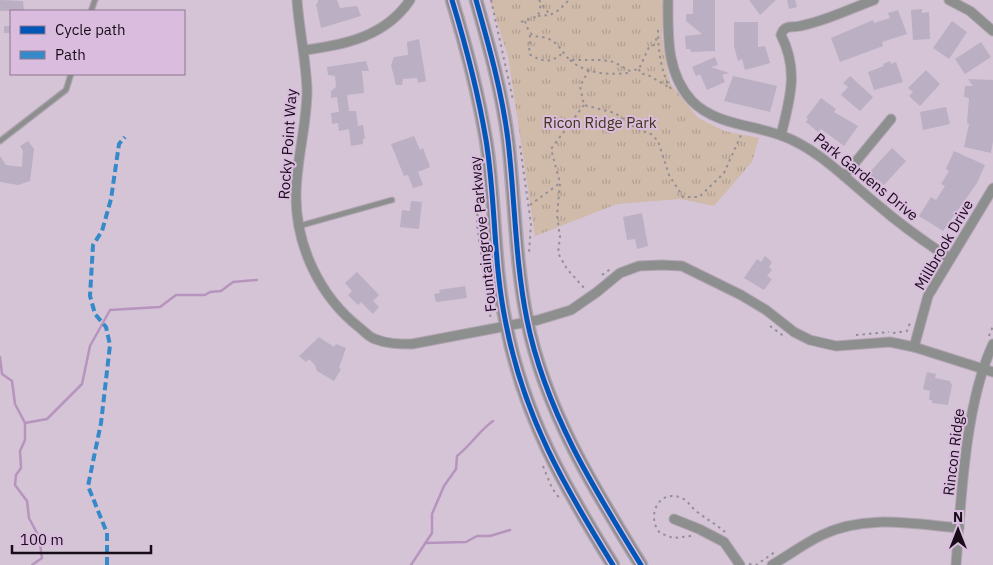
<svg xmlns="http://www.w3.org/2000/svg" width="993" height="565" font-family="'IBM Plex Sans',sans-serif">
	<style>
		.park { fill: url(#park-tufts) }
		.lines { fill: none; stroke-linecap: round; stroke-linejoin: round }
		.stream { stroke: #b794bd; stroke-width: 2.5 }
		.building { fill: #baafc3 }
		.service-casing { stroke: #b1a5b2; stroke-width: 7 }
		.minor-casing { stroke: #b1a5b2; stroke-width: 11 }
		.secondary-casing { stroke: #b1a5b2; stroke-width: 15 }
		.path { stroke: #938f95; stroke-width: 2; stroke-dasharray: 2.5 4; stroke-linecap: butt }
		.service { stroke: #8d8e8e; stroke-width: 4.5 }
		.minor { stroke: #8d8e8e; stroke-width: 9 }
		.secondary { stroke: #8e8d8f; stroke-width: 12 }
		.quiet { stroke: #378ac9; stroke-width: 4; stroke-dasharray: 8 4; stroke-linecap: butt }
		.cycleway-casing { stroke: #dabcde; stroke-width: 8 }
		.cycleway { stroke: #0057b8; stroke-width: 5 }
		.labels { text-anchor: middle; stroke-width: 4; stroke-linejoin: round; paint-order: stroke }
		.park-label { font-size: 15px; fill: #423418; stroke: #dabcde }
		.street-label { font-size: 15px; fill: #170c18; stroke: #dabcde }
	</style>
	<defs>
		<pattern id="park-tufts" width="24" height="20" patternUnits="userSpaceOnUse" patternTransform="scale(1.25)"><rect width="24" height="20" fill="#d0baa9"/><path d="M3 7l-1-3M5 7V3M7 7l1-3M15 17l-1-3M17 17v-4M19 17l1-3" fill="none" stroke="#b29f91"/></pattern>
	</defs>
	<rect width="100%" height="100%" fill="#d4c4d6"/>
	<polygon class="park" points="490,0 664,0 662,37 670,83 698,118 724,131 759,138 752,162 714,206 680,199 617,204 535,236 508,56"/>
	<g class="lines">
		<g class="stream">
			<polyline points="0,357 2,374 12,381 15,404 25,423"/>
			<polyline points="425,543 466,542 477,536 490,536 510,530"/>
			<polyline points="32,565 42,558 39,537 29,518 27,501 15,485 16,475 21,468 20,451 25,440 25,423 47,419 82,384 90,346 110,310 160,307 176,295 205,295 210,292 221,291 233,282 257,280"/>
			<path d="M411,565L432,533V514L444,486L456,469L457,456C471,445 479,431 493,421"/>
		</g>
	</g>
	<g class="building">
		<polygon points="0,0 23,1 24,11 0,11"/>
		<polygon points="318,0 337,0 340,8 357,6 361,16 321,28 316,4 318,3"/>
		<polygon points="693,0 715,0 715,51 691,52 690,49 686,49 685,36 702,34 686,21 686,14 693,14"/>
		<polygon points="749,0 776,0 760,15"/>
		<polygon points="787,0 795,0 797,7 789,9"/>
		<polygon points="922,9 922,13 929,12 930,39 913,40 911,10"/>
		<polygon points="898,10 907,34 882,42 883,46 840,62 831,38 873,20 874,23 890,18 888,13"/>
		<polygon points="952,21 967,32 949,59 933,48"/>
		<polygon points="734,22 758,22 758,47 765,46 770,63 745,70 742,59 738,61 734,46"/>
		<rect x="4" y="26" width="7" height="7"/>
		<polygon points="419,39 426,81 418,83 417,78 403,79 402,85 396,85 391,65 394,57 408,55 407,42"/>
		<polygon points="981,42 991,57 965,74 955,59"/>
		<polygon points="715,57 718,65 711,67 729,73 722,75 725,82 707,90 700,74 696,76 692,67"/>
		<polygon points="366,61 369,71 362,71 364,93 347,95 349,111 356,111 358,126 363,125 365,139 363,139 363,144 351,146 349,129 339,131 338,123 332,124 331,113 339,112 337,97 331,98 331,91 336,87 335,76 328,75 327,67"/>
		<polygon points="890,61 891,64 896,62 903,82 874,90 868,72 884,66 883,64"/>
		<polygon points="926,70 940,84 920,106 909,96 913,92 908,88"/>
		<polygon points="733,76 777,86 770,112 724,101"/>
		<polygon points="850,76 873,97 860,111 841,95 848,87 843,83"/>
		<polygon points="968,79 993,80 993,141 991,153 964,147 969,124 967,123 969,98 964,97 965,86 973,86"/>
		<polygon points="821,98 836,109 834,112 858,126 844,146 821,129 818,132 806,122 808,119 806,118"/>
		<polygon points="946,107 950,124 923,130 920,112"/>
		<polygon points="414,136 420,150 423,148 430,167 418,172 423,185 413,188 408,175 404,176 391,144"/>
		<polygon points="28,141 34,149 30,181 18,185 0,182 0,156 6,165 22,167 23,151 20,146"/>
		<polygon points="892,148 906,161 884,185 877,179 874,182 867,175"/>
		<polygon points="954,151 985,165 977,183 943,231 919,216 931,197 936,200 945,186 941,184 949,171 946,169"/>
		<polygon points="411,201 422,202 419,229 400,227 402,210 410,211"/>
		<polygon points="642,213 648,246 637,249 635,239 627,240 623,217"/>
		<polygon points="765,256 772,262 769,267 772,270 767,276 772,279 764,290 744,278 757,259 761,262"/>
		<polygon points="357,272 379,295 373,301 379,307 373,314 361,302 358,305 348,295 352,291 345,283"/>
		<polygon points="465,286 467,298 436,302 434,294 440,293 439,290"/>
		<polygon points="319,337 334,347 336,344 346,348 339,368 341,369 334,381 317,371 315,365 309,359 306,362 299,356"/>
		<polygon points="927,372 936,374 935,378 950,381 952,385 948,405 932,403 932,400 929,400 930,391 923,389"/>
	</g>
	<g class="lines">
		<defs>
			<g id="service">
				<polyline points="91,11 95,0"/>
				<polyline points="0,141 66,90 71,74"/>
				<polyline points="299,226 392,200"/>
			</g>
			<g id="minor">
				<path d="M297,0C299,30 306,59 307,90C307,126 296,160 296,196C296,246 320,297 360,328C364,331 369,337 375,339C387,344 399,344 412,344L538,320L571,310L597,292L620,273L639,266L662,265L682,266L741,295L766,310L794,332L810,340L836,346L890,342L914,347L993,372"/>
				<path d="M668,0C668,36 666,73 692,101C714,124 752,125 780,135C818,148 848,181 879,206C901,225 925,242 949,258"/>
				<polyline points="949,0 970,11 993,31"/>
				<path d="M305,50C345,45 386,36 410,0"/>
				<path d="M781,135C790,99 799,70 781,35C785,24 791,28 800,26C826,21 849,9 874,0"/>
				<polyline points="844,176 891,119"/>
				<polyline points="914,347 928,296 993,188"/>
				<polyline points="674,519 699,529 724,542 740,565"/>
				<path d="M772,565C789,555 805,543 822,535C865,514 913,524 959,528"/>
				<path d="M956,565C961,500 965,403 993,344"/>
			</g>
			<g id="secondary">
				<path d="M452,0C466,46 478,92 486,140C496,201 493,263 506,324C524,417 564,486 613,565"/>
				<path d="M476,0C489,46 502,92 508,140C515,200 515,260 527,320C545,410 594,489 641,565"/>
			</g>
		</defs>
		<use href="#service" class="service-casing"/>
		<use href="#minor" class="minor-casing"/>
		<use href="#secondary" class="secondary-casing"/>
		<g class="path">
			<polyline points="491,0 513,100"/>
			<polyline points="539,0 550,15 559,10 569,0"/>
			<polyline points="538,16 550,15"/>
			<path d="M525,21C532,45 539,31 554,42C560,46 564,55 570,60H602L614,62L630,71L639,69L649,47L654,45L657,37"/>
			<polyline points="521,22 538,16 541,4"/>
			<path d="M658,30C658,50 661,75 673,92"/>
			<path d="M530,35L529,54C543,62 549,64 563,53"/>
			<path d="M570,60C586,74 608,75 628,73L630,71"/>
			<polyline points="639,69 640,73 650,76 670,88"/>
			<polyline points="589,70 580,86 584,105 615,113 637,129 651,134 658,141 669,175 683,197 699,197 724,173 742,133"/>
			<polyline points="584,105 551,149 560,183 557,215 560,237 558,253 567,269 585,289"/>
			<polyline points="520,146 531,224 529,253"/>
			<polyline points="479,181 477,225 488,303 491,304 490,321"/>
			<polyline points="530,205 560,183"/>
			<polyline points="602,275 612,268"/>
			<polyline points="921,290 934,262 934,258"/>
			<polyline points="770,326 785,337"/>
			<polyline points="893,333 907,331 910,323"/>
			<polyline points="856,335 889,332"/>
			<polyline points="989,336 993,326"/>
			<polyline points="543,466 552,488 560,499"/>
			<path d="M691,536L673,538L660,533C646,517 658,488 682,498C688,501 691,507 696,511C706,519 716,524 725,532"/>
			<polyline points="749,564 756,565 775,552"/>
		</g>
		<use href="#service" class="service"/>
		<use href="#minor" class="minor"/>
		<use href="#secondary" class="secondary"/>
		<polyline class="quiet" points="107,565 107,533 88,486 101,423 110,345 106,327 95,314 90,296 93,245 102,231 111,199 119,144 125,137"/>
		<defs>
			<g id="cycleway">
				<path d="M452,0C466,46 478,92 486,140C496,201 493,263 506,324C524,417 564,486 613,565"/>
				<path d="M476,0C489,46 502,92 508,140C515,200 515,260 527,320C545,410 594,489 641,565"/>
			</g>
		</defs>
		<use href="#cycleway" class="cycleway-casing"/>
		<use href="#cycleway" class="cycleway"/>
	</g>
	<g class="labels">
		<g class="park-label">
			<text x="600" y="128">Ricon Ridge Park</text>
		</g>
		<g class="street-label">
			<text transform="translate(288 144) rotate(-86)" y="5">Rocky Point Way</text>
			<text transform="translate(866 177) rotate(39)" y="5">Park Gardens Drive</text>
			<text transform="translate(483 234) rotate(-96)" y="5">Fountaingrove Parkway</text>
			<text transform="translate(944 245) rotate(-60)" y="5">Millbrook Drive</text>
			<text transform="translate(954 452) rotate(-83)" y="5">Rincon Ridge</text>
		</g>
	</g>
	<rect x="10" y="10" width="175" height="65" fill="#dabcde" stroke="#8c768f"/>
	<rect x="20" y="26" width="25" height="8" fill="#0057b8" stroke="#8c768f"/>
	<text x="55" y="35" font-size="15" fill="#170c18">Cycle path</text>
	<rect x="20" y="51" width="25" height="8" fill="#378ac9" stroke="#8c768f"/>
	<text x="55" y="60" font-size="15" fill="#170c18">Path</text>
	<g transform="translate(958 530)" stroke="#dabcde" stroke-width="4" paint-order="stroke">
	<path d="M0-4L9 19L0 12L-9 19Z" fill="#170c18"/>
	<text y="-8" font-size="14" font-weight="bold" text-anchor="middle" fill="#170c18">N</text>
	</g>
	<path d="M12 545v8h139v-8" fill="none" stroke="#170c18" stroke-width="2.5"/>
	<text x="20" y="545" font-size="15" fill="#170c18" stroke="#dabcde" stroke-width="4" paint-order="stroke">100 m</text>
</svg>
